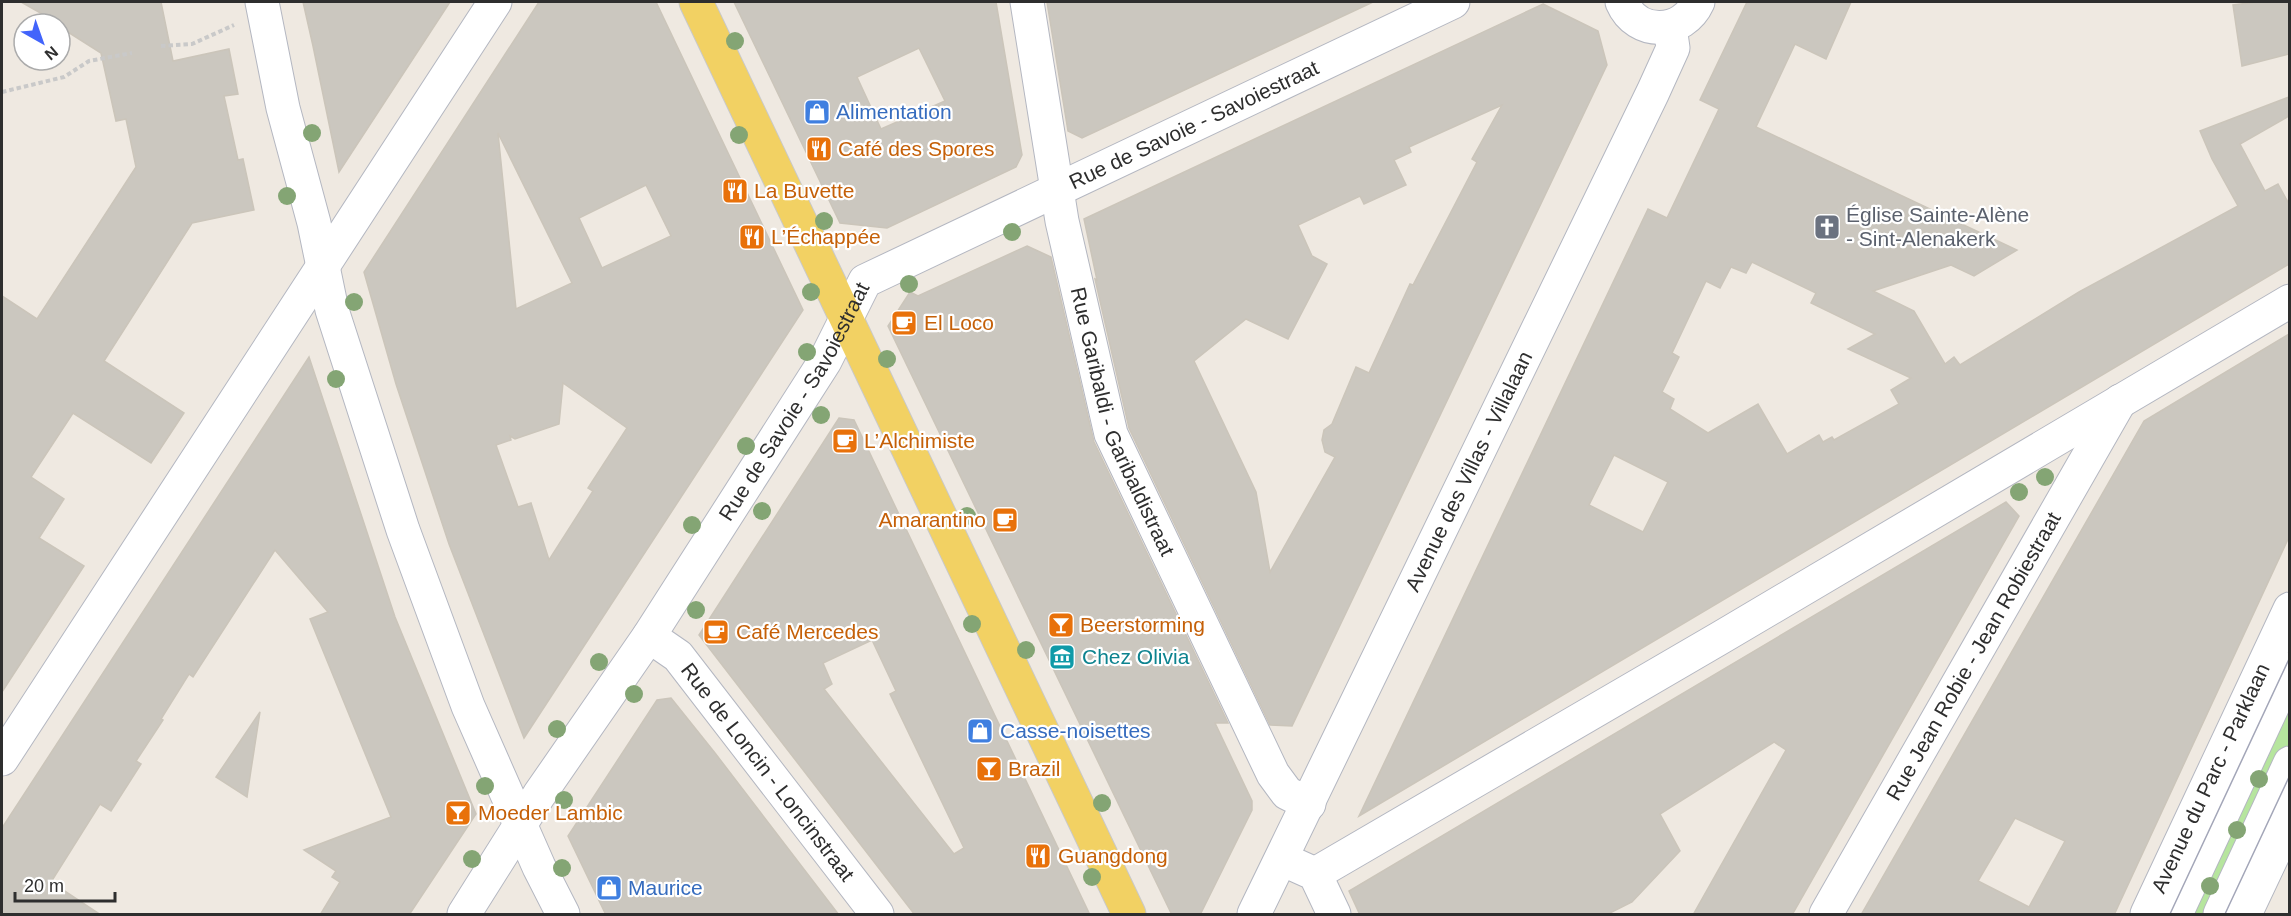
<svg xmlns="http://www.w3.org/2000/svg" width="2291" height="916" font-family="Arial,sans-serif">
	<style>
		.green { fill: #b6e59e }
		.building { fill: #cbc7bf; stroke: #cbc5ba; stroke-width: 1.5; fill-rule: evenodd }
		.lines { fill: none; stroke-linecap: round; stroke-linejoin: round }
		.minor-casing { stroke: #b4b7c1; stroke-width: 35 }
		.major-casing { stroke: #c9c9c9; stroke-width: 35 }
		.path { stroke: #c9c9c9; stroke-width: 4; stroke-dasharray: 4.5 3; stroke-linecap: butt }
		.minor { stroke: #fff; stroke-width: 33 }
		.major { stroke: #f2d163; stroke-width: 33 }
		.tram { stroke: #a3a6b8; stroke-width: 1.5 }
		.tree { fill: #84a574 }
		.labels { text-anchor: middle; stroke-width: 4.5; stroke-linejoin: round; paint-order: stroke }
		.shop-label { font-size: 21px; fill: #366cbe; stroke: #fff; text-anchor: start }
		.street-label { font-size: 21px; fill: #2e2e2e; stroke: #fff }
		.food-label { font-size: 21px; fill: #c56008; stroke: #fff; text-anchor: start }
		.worship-label { font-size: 21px; fill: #5b616d; stroke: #fff; text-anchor: start }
		.culture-label { font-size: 21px; fill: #0d838f; stroke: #fff; text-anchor: start }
	</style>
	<rect width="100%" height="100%" fill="#efe9e1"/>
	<polygon class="green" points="2289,677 2289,754 2215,914 2179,914"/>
	<g class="building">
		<polygon points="21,2 161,2 173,61 229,49 238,94 224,96 238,160 243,159 254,210 192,223 104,361 184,413 151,463 73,413 31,477 64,499 39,538 84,566 2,692 2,296 37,319 136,167 126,119 116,121 101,53 60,27 60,24"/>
		<polygon points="303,2 450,2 339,172 313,46"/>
		<path d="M539,2H656L803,310L524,738L449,544L396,384L364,272ZM498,133L572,283L516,309ZM646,185L671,236L602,268L579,218ZM563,383L627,428L588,488L593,491L549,560L531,503L518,507L496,445L511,440L510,436L515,439L559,424Z"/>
		<path d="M734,2H996L1022,155L1016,167L887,228L840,223ZM919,48L945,101L881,129L857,77Z"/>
		<polygon points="1047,2 1373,2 1082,138 1068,131"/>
		<path d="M1747,2H1851L1826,59L1795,44L1756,127L2017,250L1974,276L1951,265L1873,291L1914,311L1945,364L1954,357L1960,365L2079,292L2238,206L2212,159L2200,131L2289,97V116L2240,144L2265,191L2278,184L2289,204V264L1359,816L1648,209L1667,218L1719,109L1700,100ZM1752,262L1816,293L1811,303L1875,334L1848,349L1911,378L1891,390L1899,404L1834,440L1832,437L1823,442L1819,435L1787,454L1758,404L1708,433L1670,409L1674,399L1662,392L1679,357L1672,353L1706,281L1720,288L1731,267L1746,273ZM1614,455L1668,482L1643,532L1589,505Z"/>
		<polygon points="2257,2 2289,2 2289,54 2242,66 2233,5"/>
		<path d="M1543,4L1598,31L1607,65L1292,726L1270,725L1129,428L1095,279L1097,280L1084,219ZM1502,105L1472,159L1477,162L1413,285L1410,284L1369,373L1356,367L1332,424L1324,430L1322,440L1325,452L1335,457L1270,572L1256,492L1194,361L1246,319L1288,339L1327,264L1312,256L1298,225L1360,196L1364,204L1406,185L1394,160L1411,152L1409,147Z"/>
		<polygon points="1027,246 1051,257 1094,442 1228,723 1215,723 1252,801 1252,810 1200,915 1172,915 888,326 910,292 918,296"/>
		<path d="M2289,334V537L2114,915H1861L2144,421ZM2015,818L2065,841L2029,907L1978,881Z"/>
		<polygon points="309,357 395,617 476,814 409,915 320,915 340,882 332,877 336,871 304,850 391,817 310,619 328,612 275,550 193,677 189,674 161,719 163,720 136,761 141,764 111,811 100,804 51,882 101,915 2,915 2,828"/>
		<path d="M839,418L854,420L1090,915H915L699,635ZM872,640L896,691L890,694L964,848L954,854L824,689L832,684L823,663Z"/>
		<polygon points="2006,502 2019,516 1792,915 1693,915 1786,750 1774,742 1660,814 1680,851 1632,902 1606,915 1360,915 1349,891"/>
		<polygon points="671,698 715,753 839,915 606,915 568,836 657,700"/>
		<polygon points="260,712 251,770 247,797 216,777"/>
	</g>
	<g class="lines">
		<defs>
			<g id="minor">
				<polyline points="262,2 283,108 314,223 332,310 403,530 468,706 539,867 563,914"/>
				<path id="s1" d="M1027,2L1062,221L1111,434L1273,774L1287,793L1309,804"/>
				<path d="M1622,2C1637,37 1683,35 1698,2"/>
				<path id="s2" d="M649,636L678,656L877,914"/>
				<polyline points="2,759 495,2"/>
				<polyline points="1295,865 1315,874 1334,914"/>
				<polyline points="1315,874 1720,638 2290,301"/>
				<path id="s3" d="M464,914L539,795L649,636L825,361L865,281L1453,2"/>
				<path id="s4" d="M1254,914L1653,92L1673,48L1670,27"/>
				<path id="s5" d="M1826,914L2120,401"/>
				<path id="s6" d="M2147,914L2290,609"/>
				<polyline points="2176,914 2290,669"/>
				<polyline points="2220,914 2290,763"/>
				<polyline points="2245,914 2290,819"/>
			</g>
			<polyline id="major" points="696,2 1129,914"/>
		</defs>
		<use href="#minor" class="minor-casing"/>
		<use href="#major" class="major-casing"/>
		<g class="path">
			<polyline points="161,46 192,44 234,25"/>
			<polyline points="2,92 64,77 89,61 132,53"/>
		</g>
		<use href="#minor" class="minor"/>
		<use href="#major" class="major"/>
		<g class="tram">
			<polyline points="2170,914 2290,657"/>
			<polyline points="2225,914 2290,775"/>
		</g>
	</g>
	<g class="tree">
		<circle cx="735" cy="41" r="9"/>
		<circle cx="312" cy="133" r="9"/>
		<circle cx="739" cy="135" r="9"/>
		<circle cx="287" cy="196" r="9"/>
		<circle cx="824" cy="221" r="9"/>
		<circle cx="1012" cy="232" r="9"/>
		<circle cx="909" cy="284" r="9"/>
		<circle cx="811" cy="292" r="9"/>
		<circle cx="354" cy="302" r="9"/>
		<circle cx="807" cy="352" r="9"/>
		<circle cx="887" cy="359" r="9"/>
		<circle cx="336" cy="379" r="9"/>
		<circle cx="821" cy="415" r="9"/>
		<circle cx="746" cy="446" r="9"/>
		<circle cx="2045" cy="477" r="9"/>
		<circle cx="2019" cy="492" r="9"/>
		<circle cx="762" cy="511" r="9"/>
		<circle cx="967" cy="516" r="9"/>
		<circle cx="692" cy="525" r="9"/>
		<circle cx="696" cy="610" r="9"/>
		<circle cx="972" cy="624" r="9"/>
		<circle cx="1026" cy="650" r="9"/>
		<circle cx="599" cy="662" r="9"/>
		<circle cx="634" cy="694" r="9"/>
		<circle cx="557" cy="729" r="9"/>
		<circle cx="2259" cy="779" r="9"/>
		<circle cx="485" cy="786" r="9"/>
		<circle cx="564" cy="800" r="9"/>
		<circle cx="1102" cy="803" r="9"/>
		<circle cx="2237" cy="830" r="9"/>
		<circle cx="472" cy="859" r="9"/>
		<circle cx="562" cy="868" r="9"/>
		<circle cx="1092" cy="877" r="9"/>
		<circle cx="2210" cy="886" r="9"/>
	</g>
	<defs>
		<symbol id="shop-square" viewBox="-11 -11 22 22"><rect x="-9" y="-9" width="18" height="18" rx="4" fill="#3f7fe0" stroke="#fff"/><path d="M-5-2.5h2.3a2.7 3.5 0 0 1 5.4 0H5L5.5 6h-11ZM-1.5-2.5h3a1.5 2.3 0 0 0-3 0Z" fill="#fff"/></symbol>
		<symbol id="restaurant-square" viewBox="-11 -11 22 22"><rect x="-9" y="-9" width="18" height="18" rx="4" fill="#e8710a" stroke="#fff"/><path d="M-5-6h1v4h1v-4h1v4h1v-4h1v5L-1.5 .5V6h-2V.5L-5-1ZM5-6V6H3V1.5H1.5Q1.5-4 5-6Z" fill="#fff"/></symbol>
		<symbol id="church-square" viewBox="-11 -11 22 22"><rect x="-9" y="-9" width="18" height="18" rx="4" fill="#6b7280" stroke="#fff"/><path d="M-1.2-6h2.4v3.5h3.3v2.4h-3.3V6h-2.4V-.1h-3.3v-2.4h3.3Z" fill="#fff"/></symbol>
		<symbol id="cafe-square" viewBox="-11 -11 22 22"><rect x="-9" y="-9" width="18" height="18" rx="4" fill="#e8710a" stroke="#fff"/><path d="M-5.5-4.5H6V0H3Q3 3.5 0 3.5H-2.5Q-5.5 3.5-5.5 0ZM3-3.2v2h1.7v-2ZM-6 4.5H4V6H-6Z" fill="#fff"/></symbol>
		<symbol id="bar-square" viewBox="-11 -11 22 22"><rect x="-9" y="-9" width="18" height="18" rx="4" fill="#e8710a" stroke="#fff"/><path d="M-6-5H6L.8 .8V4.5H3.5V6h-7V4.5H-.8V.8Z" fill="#fff"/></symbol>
		<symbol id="museum-square" viewBox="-11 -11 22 22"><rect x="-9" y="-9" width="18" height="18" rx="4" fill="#0f9aa8" stroke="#fff"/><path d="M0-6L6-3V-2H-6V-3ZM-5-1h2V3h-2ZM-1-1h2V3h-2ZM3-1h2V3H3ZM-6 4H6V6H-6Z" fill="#fff"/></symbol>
	</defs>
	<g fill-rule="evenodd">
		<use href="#shop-square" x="802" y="97" width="30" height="30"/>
		<use href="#restaurant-square" x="804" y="134" width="30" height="30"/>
		<use href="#restaurant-square" x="720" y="176" width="30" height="30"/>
		<use href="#church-square" x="1812" y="212" width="30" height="30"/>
		<use href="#restaurant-square" x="737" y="222" width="30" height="30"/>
		<use href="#cafe-square" x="889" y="308" width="30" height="30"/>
		<use href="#cafe-square" x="830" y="426" width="30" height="30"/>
		<use href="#cafe-square" x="990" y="505" width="30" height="30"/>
		<use href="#bar-square" x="1046" y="610" width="30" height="30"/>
		<use href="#cafe-square" x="701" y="617" width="30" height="30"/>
		<use href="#museum-square" x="1047" y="642" width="30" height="30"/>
		<use href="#shop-square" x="965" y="716" width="30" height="30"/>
		<use href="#bar-square" x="974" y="754" width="30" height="30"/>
		<use href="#bar-square" x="443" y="798" width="30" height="30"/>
		<use href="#restaurant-square" x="1023" y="841" width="30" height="30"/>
		<use href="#shop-square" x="594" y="873" width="30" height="30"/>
	</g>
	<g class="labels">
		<g class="shop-label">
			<text x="836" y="119">Alimentation</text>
			<text x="1000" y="738">Casse-noisettes</text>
			<text x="628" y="895">Maurice</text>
		</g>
		<g class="street-label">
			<text dy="7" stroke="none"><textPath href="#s3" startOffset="1114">Rue de Savoie - Savoiestraat</textPath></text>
			<text dy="7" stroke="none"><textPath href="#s3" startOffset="610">Rue de Savoie - Savoiestraat</textPath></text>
			<text dy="7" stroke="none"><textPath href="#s1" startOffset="432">Rue Garibaldi - Garibaldistraat</textPath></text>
			<text dy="7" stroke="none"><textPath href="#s4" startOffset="492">Avenue des Villas - Villalaan</textPath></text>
			<text dy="7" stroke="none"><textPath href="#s5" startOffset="297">Rue Jean Robie - Jean Robiestraat</textPath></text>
			<text dy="7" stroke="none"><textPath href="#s2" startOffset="182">Rue de Loncin - Loncinstraat</textPath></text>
			<text dy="7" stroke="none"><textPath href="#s6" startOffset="150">Avenue du Parc - Parklaan</textPath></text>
		</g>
		<g class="food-label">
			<text x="838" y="156">Café des Spores</text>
			<text x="754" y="198">La Buvette</text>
			<text x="771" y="244">L’Échappée</text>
			<text x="924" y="330">El Loco</text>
			<text x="864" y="448">L’Alchimiste</text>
			<text x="986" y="527" text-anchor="end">Amarantino</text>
			<text x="1080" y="632">Beerstorming</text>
			<text x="736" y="639">Café Mercedes</text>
			<text x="1008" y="776">Brazil</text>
			<text x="478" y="820">Moeder Lambic</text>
			<text x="1058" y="863">Guangdong</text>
		</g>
		<g class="worship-label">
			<text x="1846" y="222">Église Sainte-Alène<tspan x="1846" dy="24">- Sint-Alenakerk</tspan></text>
		</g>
		<g class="culture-label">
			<text x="1082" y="664">Chez Olivia</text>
		</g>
	</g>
	<rect width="2291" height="916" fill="none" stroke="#2e2e2e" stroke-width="6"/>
	<g transform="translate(42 42) rotate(140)"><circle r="28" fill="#ffffff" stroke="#ababab" stroke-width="1.5"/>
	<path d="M0-4.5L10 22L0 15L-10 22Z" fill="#4264fb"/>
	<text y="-9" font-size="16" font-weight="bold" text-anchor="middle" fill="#2e2e2e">N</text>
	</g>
	<path d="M15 892v9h100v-9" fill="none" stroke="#2e2e2e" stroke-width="3"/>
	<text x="24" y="892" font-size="18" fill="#2e2e2e" stroke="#ffffff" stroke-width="4.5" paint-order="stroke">20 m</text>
</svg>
